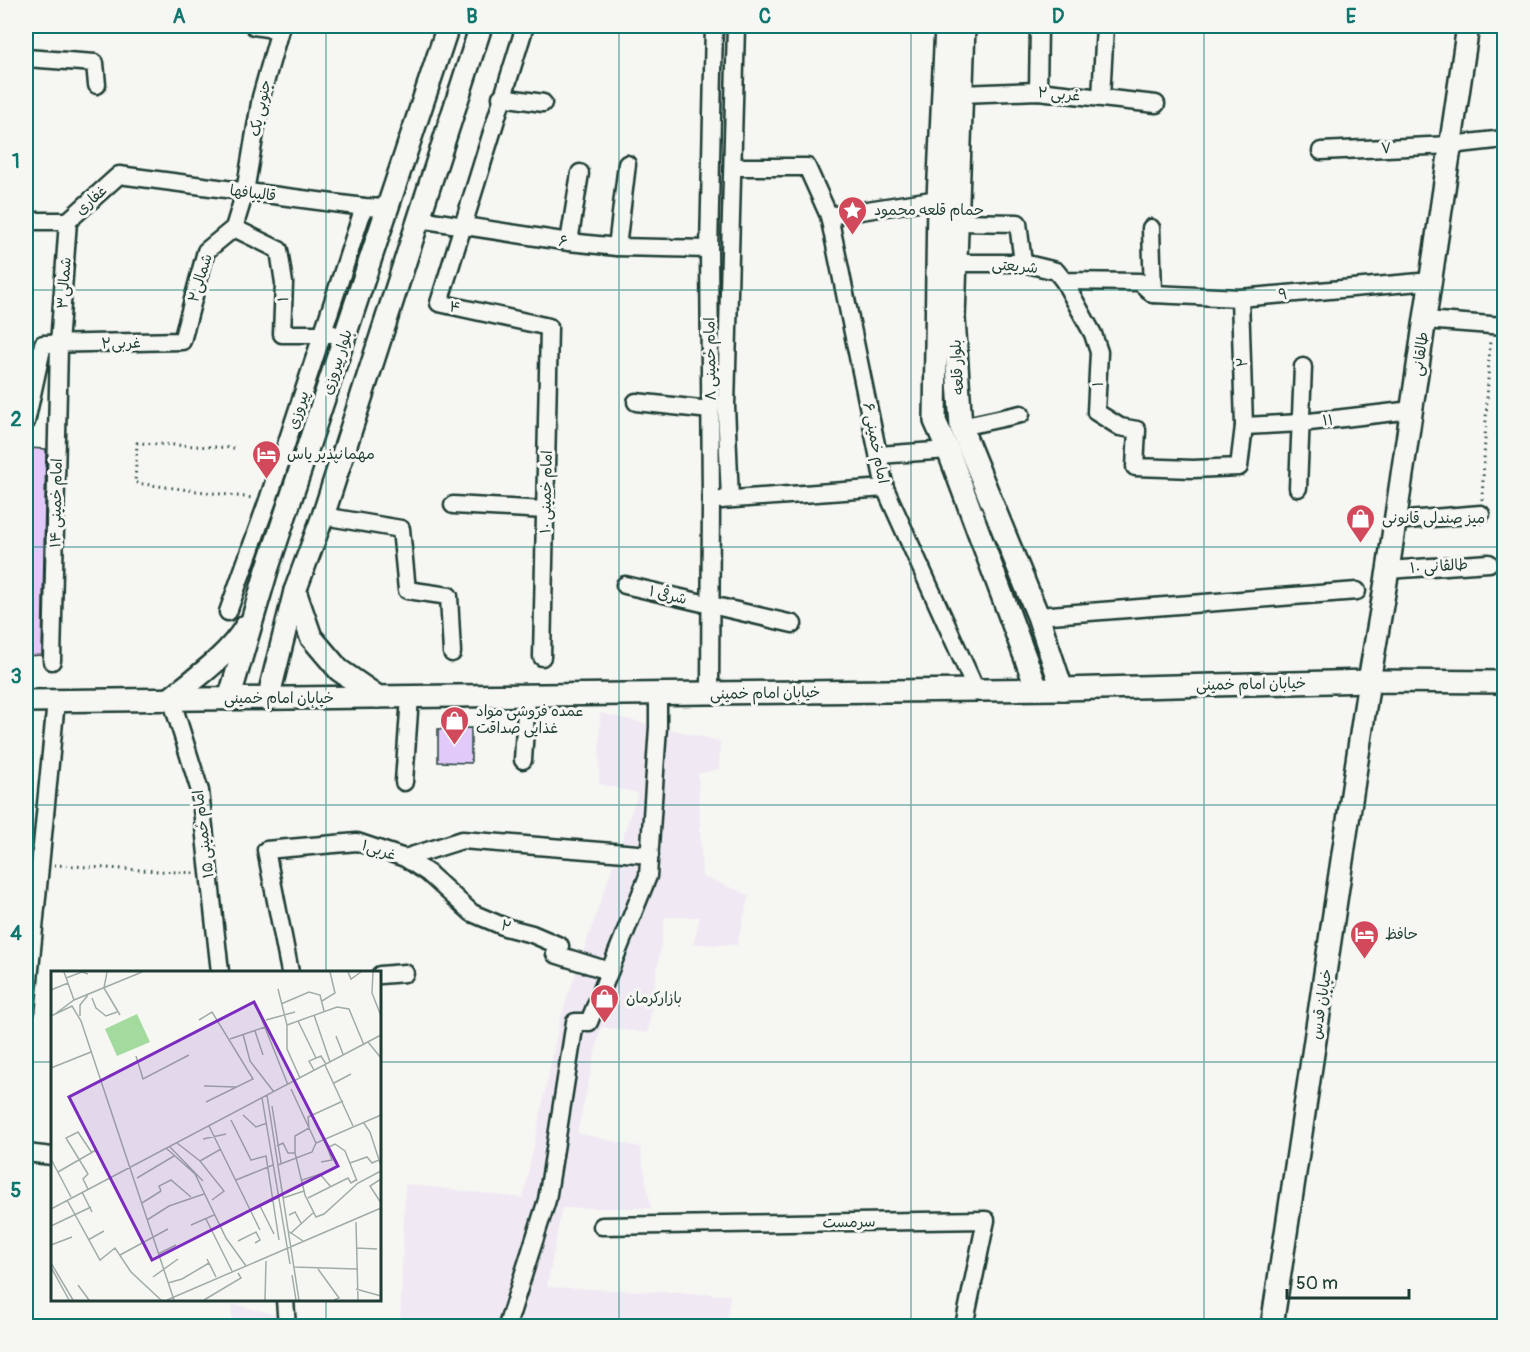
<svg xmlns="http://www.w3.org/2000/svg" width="1530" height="1352" font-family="Pangolin,'Playpen Sans Arabic',sans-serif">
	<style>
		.built { fill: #f0e9f4 }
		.building { fill: #e1cafa; stroke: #1f3d34; stroke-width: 1.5 }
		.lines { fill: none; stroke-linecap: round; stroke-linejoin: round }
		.minor-casing { stroke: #1f3d34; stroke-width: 21 }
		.major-casing { stroke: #1f3d34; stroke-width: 26 }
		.path { stroke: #1f3d34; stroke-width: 3; stroke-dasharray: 1.5 4.5; stroke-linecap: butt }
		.minor { stroke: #f6f6f2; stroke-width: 16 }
		.major { stroke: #f6f6f2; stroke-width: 21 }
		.grid { fill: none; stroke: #0f766e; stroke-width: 1.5; stroke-opacity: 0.55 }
		.labels { text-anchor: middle; stroke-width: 6; stroke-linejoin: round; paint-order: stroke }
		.street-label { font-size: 15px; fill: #1f3d34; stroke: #f6f6f2 }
		.poi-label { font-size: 15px; fill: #1f3d34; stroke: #f6f6f2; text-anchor: start }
		.inset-road { fill: none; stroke: #a0aca6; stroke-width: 1.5 }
		.view { fill: #7b2cbf; fill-opacity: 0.15; stroke: #7b2cbf; stroke-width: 3 }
		.inset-edge { fill: none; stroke: #1f3d34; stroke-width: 3 }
		.neatline { fill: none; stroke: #0f766e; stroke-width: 2 }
		.grid-label { font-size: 20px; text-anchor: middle; font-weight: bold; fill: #0f766e }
	</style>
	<rect width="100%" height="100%" fill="#f6f6f2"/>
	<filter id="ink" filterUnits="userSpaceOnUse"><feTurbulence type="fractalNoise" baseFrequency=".0167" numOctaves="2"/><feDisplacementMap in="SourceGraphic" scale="12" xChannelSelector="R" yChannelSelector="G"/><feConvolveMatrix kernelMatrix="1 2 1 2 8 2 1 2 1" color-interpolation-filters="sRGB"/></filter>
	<g filter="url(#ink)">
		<g class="built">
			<polygon points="600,713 720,741 719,769 698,774 702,876 749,895 737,945 693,944 700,917 665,917 648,1033 601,1027 577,1133 640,1147 651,1208 562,1208 547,1287 730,1295 727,1326 400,1326 405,1184 523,1198 560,1019 638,793 599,784"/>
			<polygon points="232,1304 324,1326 232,1326"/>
		</g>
		<g class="building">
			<polygon points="26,448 46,449 42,655 26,656"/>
			<polygon points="471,728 471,763 438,762 438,729"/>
		</g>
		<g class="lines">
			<defs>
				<g id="minor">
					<polyline points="254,26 280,30"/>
					<polyline points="525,26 439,303 549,327 542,657"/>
					<polyline points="26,58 95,63 97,85"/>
					<polyline points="1038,91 1039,26"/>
					<polyline points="961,94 1038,91 1156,104"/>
					<polyline points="501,97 543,103"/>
					<polyline points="1101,97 1105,26"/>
					<polyline points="1321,151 1451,145 1504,139"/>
					<polyline points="733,167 807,167 829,216 885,488 976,690"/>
					<polyline points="829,216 938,199"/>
					<polyline points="419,219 569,242 617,247 709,249"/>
					<polyline points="26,221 68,221 119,175 364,207 387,208"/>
					<polyline points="957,222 1018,223 1023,263"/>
					<polyline points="234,228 279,250 284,283 282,334 333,334"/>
					<polyline points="1151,228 1153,294"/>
					<polyline points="569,242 580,173"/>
					<polyline points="617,247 627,164"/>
					<polyline points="957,263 1023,263 1056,271 1064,281 1140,282 1153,294 1240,298 1431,281"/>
					<polyline points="1064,281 1093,334 1099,352 1096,412 1120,427 1137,430 1135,467 1193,469 1239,467 1244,426 1240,298"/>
					<polyline points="1425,320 1504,326"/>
					<polyline points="636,402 710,410"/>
					<polyline points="26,422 43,344 182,341 206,251 234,228 245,192 261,97 281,26"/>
					<polyline points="1244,426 1301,423 1412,410"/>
					<polyline points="961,427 1021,414"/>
					<polyline points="879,455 948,450"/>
					<polyline points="1298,488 1303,367"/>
					<polyline points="730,499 726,406 736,26"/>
					<polyline points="721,500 885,488"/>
					<polyline points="453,505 545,510"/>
					<polyline points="323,516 401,529 407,590 449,596 452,653"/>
					<polyline points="1395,521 1481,514"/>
					<polyline points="1388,570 1489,563"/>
					<polyline points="625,585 793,624"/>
					<polyline points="228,612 268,500 364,207"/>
					<polyline points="1038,616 1357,591"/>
					<polyline points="52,661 59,345 68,221"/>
					<polyline points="710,693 711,500 709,249 714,26"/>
					<polyline points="171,698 200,791 220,972"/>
					<polyline points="523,760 527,696"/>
					<polyline points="404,782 410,697"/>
					<polyline points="405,858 428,873 472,913 505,927 532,934 560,946 555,954 609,971"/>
					<polyline points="290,972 266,850 357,842 405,858 462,840 650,855"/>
					<polyline points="380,975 405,973"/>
					<polyline points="26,1011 56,701"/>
					<polyline points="26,1153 52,1156"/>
					<polyline points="602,1226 986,1220 964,1326"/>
					<polyline points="285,1300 287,1326"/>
					<polyline points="507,1326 547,1200 575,1022 589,1022 648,876 658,727 658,693"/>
				</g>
				<g id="major">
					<polyline points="946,26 938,199 935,421 948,450 1037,689"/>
					<polyline points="964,26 954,318 961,427 1038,616 1062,689"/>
					<polyline points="295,591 311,637 339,670 378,697"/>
					<path d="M171,698C197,677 229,655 246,626"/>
					<polyline points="229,699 267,570 448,26"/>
					<polyline points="268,699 295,591 323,516 481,26"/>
					<polyline points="26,701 1062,689 1369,681 1504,682"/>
					<polyline points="1272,1326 1369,681 1388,570 1468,26"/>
				</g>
			</defs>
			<use href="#minor" class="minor-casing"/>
			<use href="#major" class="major-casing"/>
			<g class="path">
				<polyline points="234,448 137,443 135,483 252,498"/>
				<polyline points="1482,500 1490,339"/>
				<polyline points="54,865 194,873"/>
			</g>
			<use href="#minor" class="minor"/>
			<use href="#major" class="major"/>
		</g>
	</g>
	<path class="grid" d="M326,26V972M619,26V1326M911,26V1326M1204,26V1326M26,290H1504M26,547H1504M26,805H1504M26,1062H52M380,1062H1504M326,1300V1326"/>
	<defs>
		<symbol id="sight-pin" viewBox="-11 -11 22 30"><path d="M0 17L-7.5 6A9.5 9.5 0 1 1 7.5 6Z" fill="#d1495b" stroke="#f6f6f2"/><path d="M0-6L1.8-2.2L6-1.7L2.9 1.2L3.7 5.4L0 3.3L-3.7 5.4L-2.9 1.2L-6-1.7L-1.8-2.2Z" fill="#fff"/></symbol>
		<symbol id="hotel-pin" viewBox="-11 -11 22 30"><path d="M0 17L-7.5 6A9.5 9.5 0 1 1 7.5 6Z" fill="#d1495b" stroke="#f6f6f2"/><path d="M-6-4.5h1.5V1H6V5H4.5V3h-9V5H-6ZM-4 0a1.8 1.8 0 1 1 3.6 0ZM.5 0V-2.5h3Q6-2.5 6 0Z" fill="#fff"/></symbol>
		<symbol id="shop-pin" viewBox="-11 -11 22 30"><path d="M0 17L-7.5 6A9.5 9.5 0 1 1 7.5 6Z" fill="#d1495b" stroke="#f6f6f2"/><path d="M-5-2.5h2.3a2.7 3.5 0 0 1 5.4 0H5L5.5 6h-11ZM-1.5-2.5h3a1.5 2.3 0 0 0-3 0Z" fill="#fff"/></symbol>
	</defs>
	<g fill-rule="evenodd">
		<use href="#sight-pin" x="836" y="194" width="33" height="45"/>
		<use href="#hotel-pin" x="250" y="438" width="33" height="45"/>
		<use href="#shop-pin" x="1344" y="502" width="33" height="45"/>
		<use href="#shop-pin" x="438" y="704" width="33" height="45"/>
		<use href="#hotel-pin" x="1348" y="918" width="33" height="45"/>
		<use href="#shop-pin" x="588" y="982" width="33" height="45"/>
	</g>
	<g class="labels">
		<g class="street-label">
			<text transform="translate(1059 94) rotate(5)" y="5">۲ غربی</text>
			<text transform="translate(260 108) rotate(-78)" y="5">جنوبی یک</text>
			<text transform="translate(1386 148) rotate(-3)" y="5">۷</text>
			<text transform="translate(253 193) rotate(7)" y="5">قالیبافها</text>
			<text transform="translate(91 200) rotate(-42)" y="5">غفاری</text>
			<text transform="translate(563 241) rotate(7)" y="5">۶</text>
			<text transform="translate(1015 266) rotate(5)" y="5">شریعتی</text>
			<text transform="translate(200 278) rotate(-73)" y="5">شمالی۲</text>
			<text transform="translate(64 283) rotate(-86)" y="5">شمالی۳</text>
			<text transform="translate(1283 294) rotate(-5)" y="5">۹</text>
			<text transform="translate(283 299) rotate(-88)" y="5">۱</text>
			<text transform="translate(455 307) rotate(12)" y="5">۴</text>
			<text transform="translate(121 343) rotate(-1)" y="5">غربی۲</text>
			<text transform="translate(1420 354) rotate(-82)" y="5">طالقانی</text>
			<text transform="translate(710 359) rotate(-91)" y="5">امام خمینی ۸</text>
			<text transform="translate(337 362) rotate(-72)" y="5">بلوار پیروزی</text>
			<text transform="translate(1242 362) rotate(-92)" y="5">۲</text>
			<text transform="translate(957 367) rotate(-93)" y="5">بلوار قلعه</text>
			<text transform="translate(1098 384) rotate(-87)" y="5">۱</text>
			<text transform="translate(298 410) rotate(-72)" y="5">پیروزی</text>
			<text transform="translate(1328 420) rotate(-6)" y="5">۱۱</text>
			<text transform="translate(876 443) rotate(79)" y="5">امام خمینی ۶</text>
			<text transform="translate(546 492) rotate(-89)" y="5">امام خمینی ۱۰</text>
			<text transform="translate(56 503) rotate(-89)" y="5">امام خمینی ۱۴</text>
			<text transform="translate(1439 566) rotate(-4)" y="5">طالقانی ۱۰</text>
			<text transform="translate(668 595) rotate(13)" y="5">۱ شرقی</text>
			<text transform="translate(1251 684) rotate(-1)" y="5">خیابان امام خمینی</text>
			<text transform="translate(765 693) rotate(-1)" y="5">خیابان امام خمینی</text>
			<text x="279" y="703">خیابان امام خمینی</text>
			<text transform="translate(203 834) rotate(-97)" y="5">امام خمینی ۱۵</text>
			<text transform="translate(379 850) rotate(18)" y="5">غربی۱</text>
			<text transform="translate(506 926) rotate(18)" y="5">۲</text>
			<text transform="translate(1321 1004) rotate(-81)" y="5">خیابان قدس</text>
			<text transform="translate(849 1222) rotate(-1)" y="5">سرمست</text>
		</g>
		<g class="poi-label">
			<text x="874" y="215">حمام قلعه محمود</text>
			<text x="287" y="459">مهمانپذیر یاس</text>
			<text x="1382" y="523">میز صندلی قانونی</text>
			<text x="476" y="716">عمده فروشی مواد<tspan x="476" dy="17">غذایی صداقت</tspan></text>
			<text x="1385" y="939">حافظ</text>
			<text x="626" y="1003">بازارکرمان</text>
		</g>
	</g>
	<g transform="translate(51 971)">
		<rect width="330" height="330" fill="#f6f6f2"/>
		<path d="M86,43L99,71L66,85L54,58Z" fill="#a3da9e"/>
		<path class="inset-road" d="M13,1L23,29M56,1L53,17L69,44M297,1L300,8L310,1M322,1L321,22L330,45M15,7L31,1L37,3M227,18L236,54V78L249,107M0,19L17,12M41,27L45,37L55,45L66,41M271,30L284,22L279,1M230,33L258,21L269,24L273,40M4,43L23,29L91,1M209,44L237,114M263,44L279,91M0,45L21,35L30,50M29,45V34L37,24M148,49L161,41L202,108L155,131M215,49L244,41M30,50L123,329M247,50L265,87M236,54L286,36L298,38L313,74M204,60L212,84M192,63L199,90L223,121M285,65L292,83M179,68L214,56M317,71L330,87M85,85L92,108L138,84M274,94L302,155M0,97L40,81M263,99L258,90L270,85L275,93M283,112L300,103M153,115L185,116M240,118L265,172M216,124L248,329M211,127L239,293M221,135L230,192M192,144L205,156L216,152M180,149L200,189L215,185L228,269M312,151L319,161L330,195M158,155L209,259M258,157L244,165V182L254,224L265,246L273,243L307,212L330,200M258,157L257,146L292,130M152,168L175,163M126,172L149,190L173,220L161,229M118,175L152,210M226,175L232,172L237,182H244M278,176L284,173L294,180L306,210M115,177L144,203L175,267L195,295M0,188L20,226M149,190L170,178M270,191L281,189L273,168M299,192L316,186L321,192L328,189M227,194L261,181L265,172L330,144M7,201L45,179M86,207L123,185M330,208L319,215L330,232M185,209L222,194M251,209L269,203L280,216M37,218L32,208L37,203L15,167L27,161L41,182M110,220L108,215L120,209L140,226M31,221L41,241M232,227L253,220M257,227L297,207L300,212L305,209M16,229L49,289L64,277L80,301L110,329M91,232L110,220M209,235L223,263M0,238L330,64M200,239L228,226M238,244L244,241L250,252M155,248L181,300M96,249L118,235L153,223M305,251L307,329M172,253L192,244M140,254L163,244M0,255L40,236M237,260L252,270M240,262L262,242M37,269L53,260M187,270L205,261L209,269L204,272M0,274L21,266M305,277L326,278M107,283L125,274M69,284L117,258M156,288L165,306M0,292L22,329M242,296L306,298M1,298L18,329M267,298L288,327L283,329M241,304L245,329M102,306L127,288M117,312L131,308L158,292M27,314L38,329M305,318L330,325M116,329L330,237M153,329L190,307L187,302M214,329L215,290"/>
		<path class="view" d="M203,31L287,195L101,289L18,126Z"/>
		<rect width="330" height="330" class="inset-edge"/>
	</g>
	<rect width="1530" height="1352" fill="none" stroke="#f6f6f2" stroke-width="66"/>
	<path d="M1287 1289v9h122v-9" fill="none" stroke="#1f3d34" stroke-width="3"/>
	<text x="1296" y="1289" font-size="18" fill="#1f3d34" stroke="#f6f6f2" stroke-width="4.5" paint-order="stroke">50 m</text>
	<rect x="33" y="33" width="1464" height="1286" class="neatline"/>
	<g class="grid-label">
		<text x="179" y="23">A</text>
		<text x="472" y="23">B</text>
		<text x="765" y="23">C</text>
		<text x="1058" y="23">D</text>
		<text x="1351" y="23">E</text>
		<text x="16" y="168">1</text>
		<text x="16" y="426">2</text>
		<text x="16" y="683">3</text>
		<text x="16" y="940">4</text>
		<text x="16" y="1197">5</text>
	</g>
</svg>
